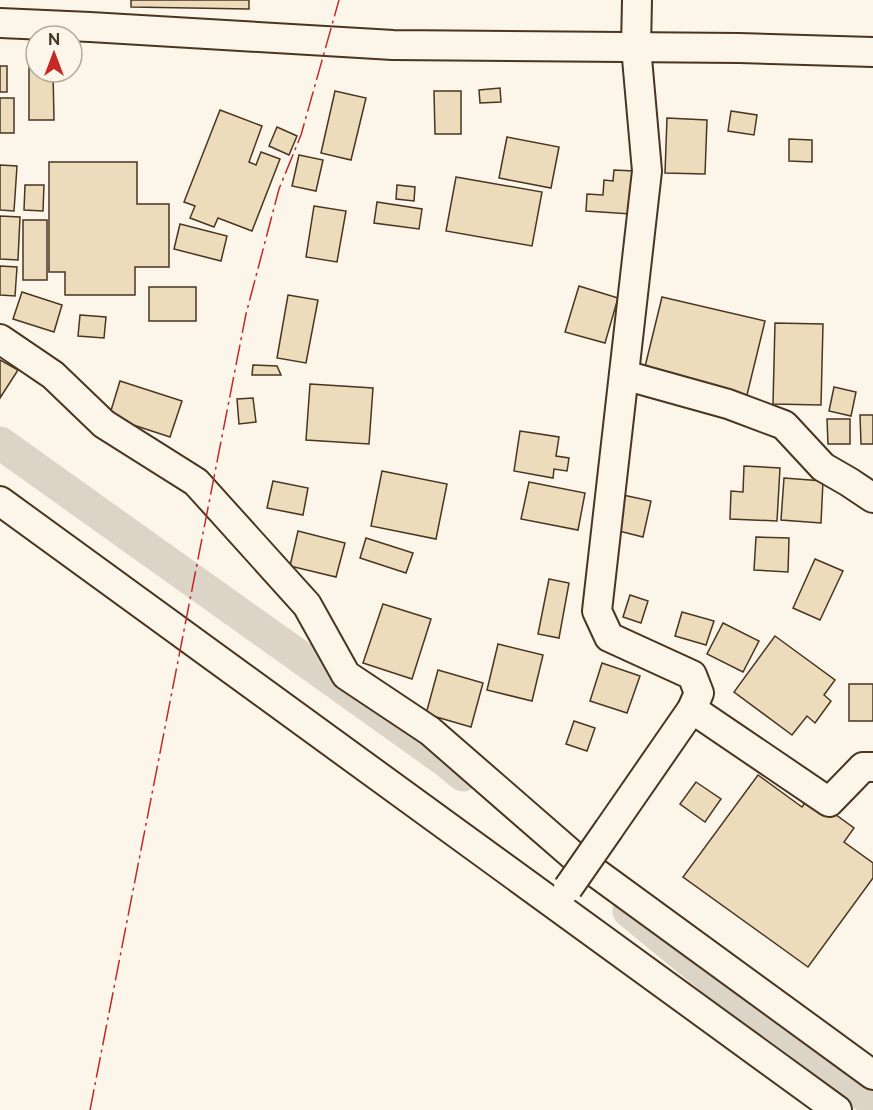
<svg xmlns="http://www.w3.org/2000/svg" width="873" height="1110" font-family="Raleway,sans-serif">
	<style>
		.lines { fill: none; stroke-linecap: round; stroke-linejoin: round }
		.canal { stroke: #dcd4c6; stroke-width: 33 }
		.building { fill: #ecdcbc; stroke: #4a3520; stroke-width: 1.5 }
		.street-casing { stroke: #4a3520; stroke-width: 32 }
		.street { stroke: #fbf6e9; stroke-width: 28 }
		.street-bridge-casing { stroke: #4a3520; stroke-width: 32; stroke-linecap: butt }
		.street-bridge { stroke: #fbf6e9; stroke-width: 28 }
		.power { stroke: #c62828; stroke-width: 1.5; stroke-dasharray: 21 4.5 3 4.5; stroke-linecap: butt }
	</style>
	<rect width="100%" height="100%" fill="#fbf6e9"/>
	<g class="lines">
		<g class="canal">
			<polyline points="0,443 446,761 463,775"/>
			<polyline points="629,911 812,1061 873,1101"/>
		</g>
	</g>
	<g class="building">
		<polygon points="131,0 249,0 249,9 131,7"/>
		<polygon points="29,65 36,65 36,72 53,72 54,120 29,120"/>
		<rect x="0" y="66" width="7" height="26"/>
		<polygon points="500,88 501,102 480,103 479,90"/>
		<polygon points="335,91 366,98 351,160 321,153"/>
		<polygon points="434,91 461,91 461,134 435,134"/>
		<rect x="0" y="98" width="14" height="35"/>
		<polygon points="220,110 262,126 249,162 256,165 261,152 280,159 252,231 218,218 214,227 190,218 195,206 184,202"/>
		<polygon points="731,111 757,115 754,135 728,131"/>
		<polygon points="667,118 707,120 705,174 665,173"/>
		<polygon points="277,127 297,136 289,155 269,146"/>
		<polygon points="507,137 559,147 551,188 499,178"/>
		<polygon points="789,139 812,140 812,162 789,161"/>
		<polygon points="299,155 323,160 316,191 292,186"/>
		<polygon points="49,162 137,162 137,204 169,204 169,267 135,267 135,295 65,295 65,272 49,272"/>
		<polygon points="0,165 17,166 14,211 0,210"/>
		<polygon points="614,170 634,171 631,214 586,211 587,194 603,195 604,180 613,181"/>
		<polygon points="456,177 542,192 532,246 446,231"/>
		<polygon points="25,185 44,185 43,211 24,210"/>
		<polygon points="397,185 415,187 414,201 396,199"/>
		<polygon points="377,202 422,209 419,229 374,223"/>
		<polygon points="314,206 346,211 337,262 306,257"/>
		<polygon points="0,216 20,217 18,260 0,259"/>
		<rect x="23" y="220" width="24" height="60"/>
		<polygon points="180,224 227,236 221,261 174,249"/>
		<polygon points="0,266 17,267 15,296 0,295"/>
		<polygon points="579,286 618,298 605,343 565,332"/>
		<rect x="149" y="287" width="47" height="34"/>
		<polygon points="22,292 62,305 54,332 13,319"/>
		<polygon points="288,295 318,300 306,363 277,358"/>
		<polygon points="662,297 765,321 746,399 643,375"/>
		<polygon points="80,315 106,317 104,338 78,336"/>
		<polygon points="775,323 823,324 821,405 773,404"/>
		<polygon points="0,360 18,370 0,398"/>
		<polygon points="253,365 277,366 281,375 252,375"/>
		<polygon points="120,381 182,401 170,437 109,417"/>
		<polygon points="310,384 373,388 369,444 306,440"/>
		<polygon points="834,387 856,392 851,416 829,411"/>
		<polygon points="253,398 256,422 239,424 237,399"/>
		<polygon points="860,415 873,415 873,444 861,444"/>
		<polygon points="827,419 850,419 850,444 828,444"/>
		<polygon points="520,431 559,437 556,456 569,458 567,471 554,469 553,478 514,471"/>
		<polygon points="744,466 780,468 777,521 730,519 731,491 743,492"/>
		<polygon points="382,471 447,484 436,539 371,526"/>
		<polygon points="784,478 823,481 821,523 781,520"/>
		<polygon points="273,481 308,488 303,515 267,508"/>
		<polygon points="529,482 585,493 578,530 521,519"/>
		<polygon points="623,495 651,501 643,537 615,530"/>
		<polygon points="298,531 345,543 336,577 290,566"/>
		<polygon points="756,537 789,538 788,572 754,570"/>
		<polygon points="366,538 413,553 406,573 360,558"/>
		<polygon points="815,559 843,571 820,620 793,608"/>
		<polygon points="549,579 569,583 559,638 538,634"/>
		<polygon points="630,595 648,601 641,623 623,617"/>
		<polygon points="383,604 431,619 412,679 363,663"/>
		<polygon points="682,612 714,621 706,645 675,636"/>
		<polygon points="723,623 759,641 743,672 707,654"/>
		<polygon points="775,636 835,680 824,695 831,701 815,723 807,716 792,735 734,692"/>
		<polygon points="498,644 543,655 532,701 487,690"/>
		<polygon points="602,663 640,676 627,713 590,701"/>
		<polygon points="438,670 483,683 471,727 426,714"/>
		<rect x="849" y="684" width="24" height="37"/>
		<polygon points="574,721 595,728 587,751 566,744"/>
		<polygon points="758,775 802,807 810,796 854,828 844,842 873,863 873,878 808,967 683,877"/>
		<polygon points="696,782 721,799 705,822 680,804"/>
	</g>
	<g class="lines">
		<defs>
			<g id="street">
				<polyline points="0,23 90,27 393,45 739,48 873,52"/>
				<polyline points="0,339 53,375 104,424 196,482 307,605 346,675 430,731 577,859 873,1075"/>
				<polyline points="624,375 728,404 784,425 823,467 849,482 873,498"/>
				<polyline points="0,501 837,1110"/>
				<polyline points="692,709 829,802 863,767 873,767"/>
				<polyline points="609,829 692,709 699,693 692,675 609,637 597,611 647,171 636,47 637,0"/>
			</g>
		</defs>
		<use href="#street" class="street-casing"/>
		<use href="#street" class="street"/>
		<defs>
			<polyline id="street-bridge" points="568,888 609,829"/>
		</defs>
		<use href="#street-bridge" class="street-bridge-casing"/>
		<use href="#street-bridge" class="street-bridge"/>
		<polyline class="power" points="90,1110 246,314 279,189 301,135 339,0"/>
	</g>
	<g transform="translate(54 54)"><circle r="28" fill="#fbf6e9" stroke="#b4a999" stroke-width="1.5"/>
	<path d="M0-4.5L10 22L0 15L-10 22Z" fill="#c62828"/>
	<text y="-9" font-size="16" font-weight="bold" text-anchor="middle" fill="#4a3520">N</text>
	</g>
</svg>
